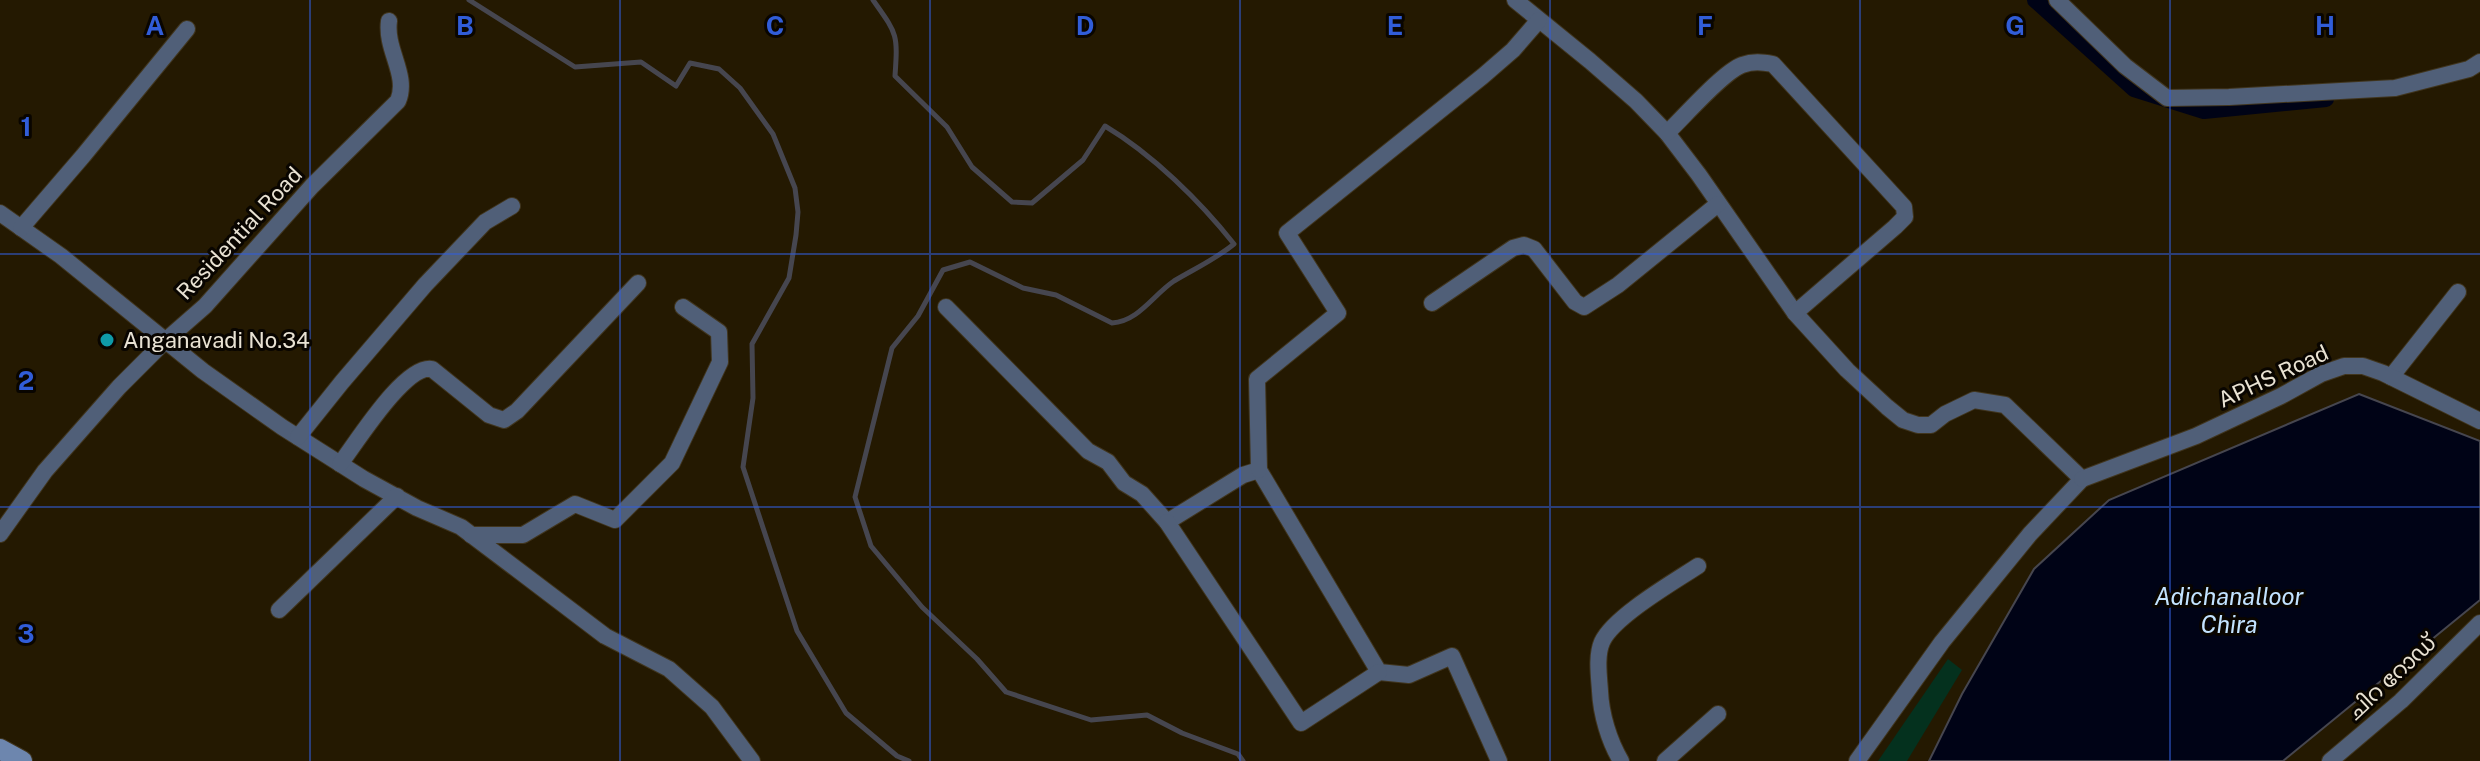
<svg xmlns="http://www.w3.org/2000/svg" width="2480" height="761" font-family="'Public Sans','Noto Sans Malayalam',sans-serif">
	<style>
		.green { fill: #04311e }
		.water { fill: #000316; stroke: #46464f; stroke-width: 2 }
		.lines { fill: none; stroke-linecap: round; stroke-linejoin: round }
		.stream { stroke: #46464f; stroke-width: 5 }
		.canal { stroke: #000316; stroke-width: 16 }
		.street-casing { stroke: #40351e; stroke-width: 18 }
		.secondary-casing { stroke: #40351e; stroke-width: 22 }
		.street { stroke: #505f78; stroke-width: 16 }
		.secondary { stroke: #6d86ae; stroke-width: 20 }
		.grid { fill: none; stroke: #315dd8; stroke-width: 2; stroke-opacity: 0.55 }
		.culture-dot { fill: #0f9aa8; stroke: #090500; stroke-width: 3 }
		.labels { text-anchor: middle; stroke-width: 6; stroke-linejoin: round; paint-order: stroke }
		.street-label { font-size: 22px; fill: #e9e2d3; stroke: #090500 }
		.poi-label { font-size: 22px; fill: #e9e2d3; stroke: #090500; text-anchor: start }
		.water-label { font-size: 24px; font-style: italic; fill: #c3e3ff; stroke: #090500 }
		.grid-label { font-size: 26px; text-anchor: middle; font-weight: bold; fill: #315dd8; stroke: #090500; stroke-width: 6; stroke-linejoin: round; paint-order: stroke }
	</style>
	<rect width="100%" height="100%" fill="#241901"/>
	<polygon class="green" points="1948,659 1962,670 1907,761 1878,761"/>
	<polygon class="water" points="2359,394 2480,441 2480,600 2283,761 1929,761 1962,694 2034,569 2109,500"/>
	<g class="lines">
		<g class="stream">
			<polyline points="469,0 575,67 641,62 676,86 690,63 719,69 740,88 773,134 795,188 798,212 796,235 789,278 752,344 753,398 743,467 797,631 846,713 897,756 909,761"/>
			<path d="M873,0C897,34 898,33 895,76L947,127L972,167L1012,202L1032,203L1083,160L1105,126C1152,154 1200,201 1234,244C1216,259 1194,269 1174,281C1153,295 1139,321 1112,323L1056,295L1023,288L970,262L943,270L918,316L892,348L855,497L871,546L922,607L977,659L1006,692L1091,720L1147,715L1182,733L1238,754L1243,761"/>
		</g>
		<polyline class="canal" points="2035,0 2134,89 2204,111 2326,99"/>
		<defs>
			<g id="street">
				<polyline points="1515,0 1590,61 1636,101 1667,133 1699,175 1795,313 1847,370 1887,407 1903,420 1918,425 1931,425 1945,414 1974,400 2005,405 2082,479 2030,534 1942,642 1857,761"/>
				<polyline points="2057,0 2125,66 2167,98 2229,97 2395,88 2469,69 2480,62"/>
				<path d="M1667,133C1683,118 1723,72 1742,65C1753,61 1762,62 1773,64L1904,207L1905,217L1895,227L1795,313"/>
				<polyline points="0,213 61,256 203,371 282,427 364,479 417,508 461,527 605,636 669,669 712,707 752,761"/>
				<polyline points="21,228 83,156 187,29"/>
				<polyline points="1432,303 1513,248 1524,245 1534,249 1575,302 1584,307 1618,285 1718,204"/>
				<polyline points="946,307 1088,451 1108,462 1124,483 1142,494 1167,522 1243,475 1259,470 1379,672 1409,675 1452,656 1499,761"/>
				<polyline points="2391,377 2458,292"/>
				<polyline points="298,437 342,382 425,285 485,222 512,206"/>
				<path d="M340,464C357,442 405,364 432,369L489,415L504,420L517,411L638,283"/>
				<polyline points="1259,470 1257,379 1338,313 1287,233 1483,76 1513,50 1539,20"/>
				<polyline points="2082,479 2196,436 2281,396 2321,374 2344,366 2363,366 2383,373 2480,421"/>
				<polyline points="1167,522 1301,723 1379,672"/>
				<path d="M0,534L45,471L119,387L165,341L205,306L312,186L398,101C409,75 385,50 389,21"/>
				<polyline points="471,535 523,535 575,504 615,520 672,463 720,362 719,332 683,307"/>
				<polyline points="279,610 397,496"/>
				<path d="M1621,761C1609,741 1601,714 1600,691C1599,676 1596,656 1602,642C1613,617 1675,581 1698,566"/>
				<polyline points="1665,761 1718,714"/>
				<polyline points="2330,761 2401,701 2480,623"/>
			</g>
			<polyline id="secondary" points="0,749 22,761"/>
		</defs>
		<use href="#street" class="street-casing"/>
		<use href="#secondary" class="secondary-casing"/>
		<use href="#street" class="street"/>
		<use href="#secondary" class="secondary"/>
	</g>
	<path class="grid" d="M310,0V761M620,0V761M930,0V761M1240,0V761M1550,0V761M1860,0V761M2170,0V761M0,254H2480M0,507H2480"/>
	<circle class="culture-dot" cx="107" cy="340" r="8"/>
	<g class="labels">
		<g class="street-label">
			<text transform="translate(239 233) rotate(-47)" y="8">Residential Road</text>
			<text transform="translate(2273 376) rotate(-25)" y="8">APHS Road</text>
			<text transform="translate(2391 677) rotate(-43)" y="8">ചിറ റോഡ്</text>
		</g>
		<g class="poi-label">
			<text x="123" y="348">Anganavadi No.34</text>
		</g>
		<g class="water-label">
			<text x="2229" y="605">Adichanalloor<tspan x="2229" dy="28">Chira</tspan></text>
		</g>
	</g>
	<g class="grid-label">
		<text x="155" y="35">A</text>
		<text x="465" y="35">B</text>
		<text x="775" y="35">C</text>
		<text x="1085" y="35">D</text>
		<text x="1395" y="35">E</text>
		<text x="1705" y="35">F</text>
		<text x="2015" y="35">G</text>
		<text x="2325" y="35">H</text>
		<text x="26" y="136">1</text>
		<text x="26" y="390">2</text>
		<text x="26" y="643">3</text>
	</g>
</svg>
